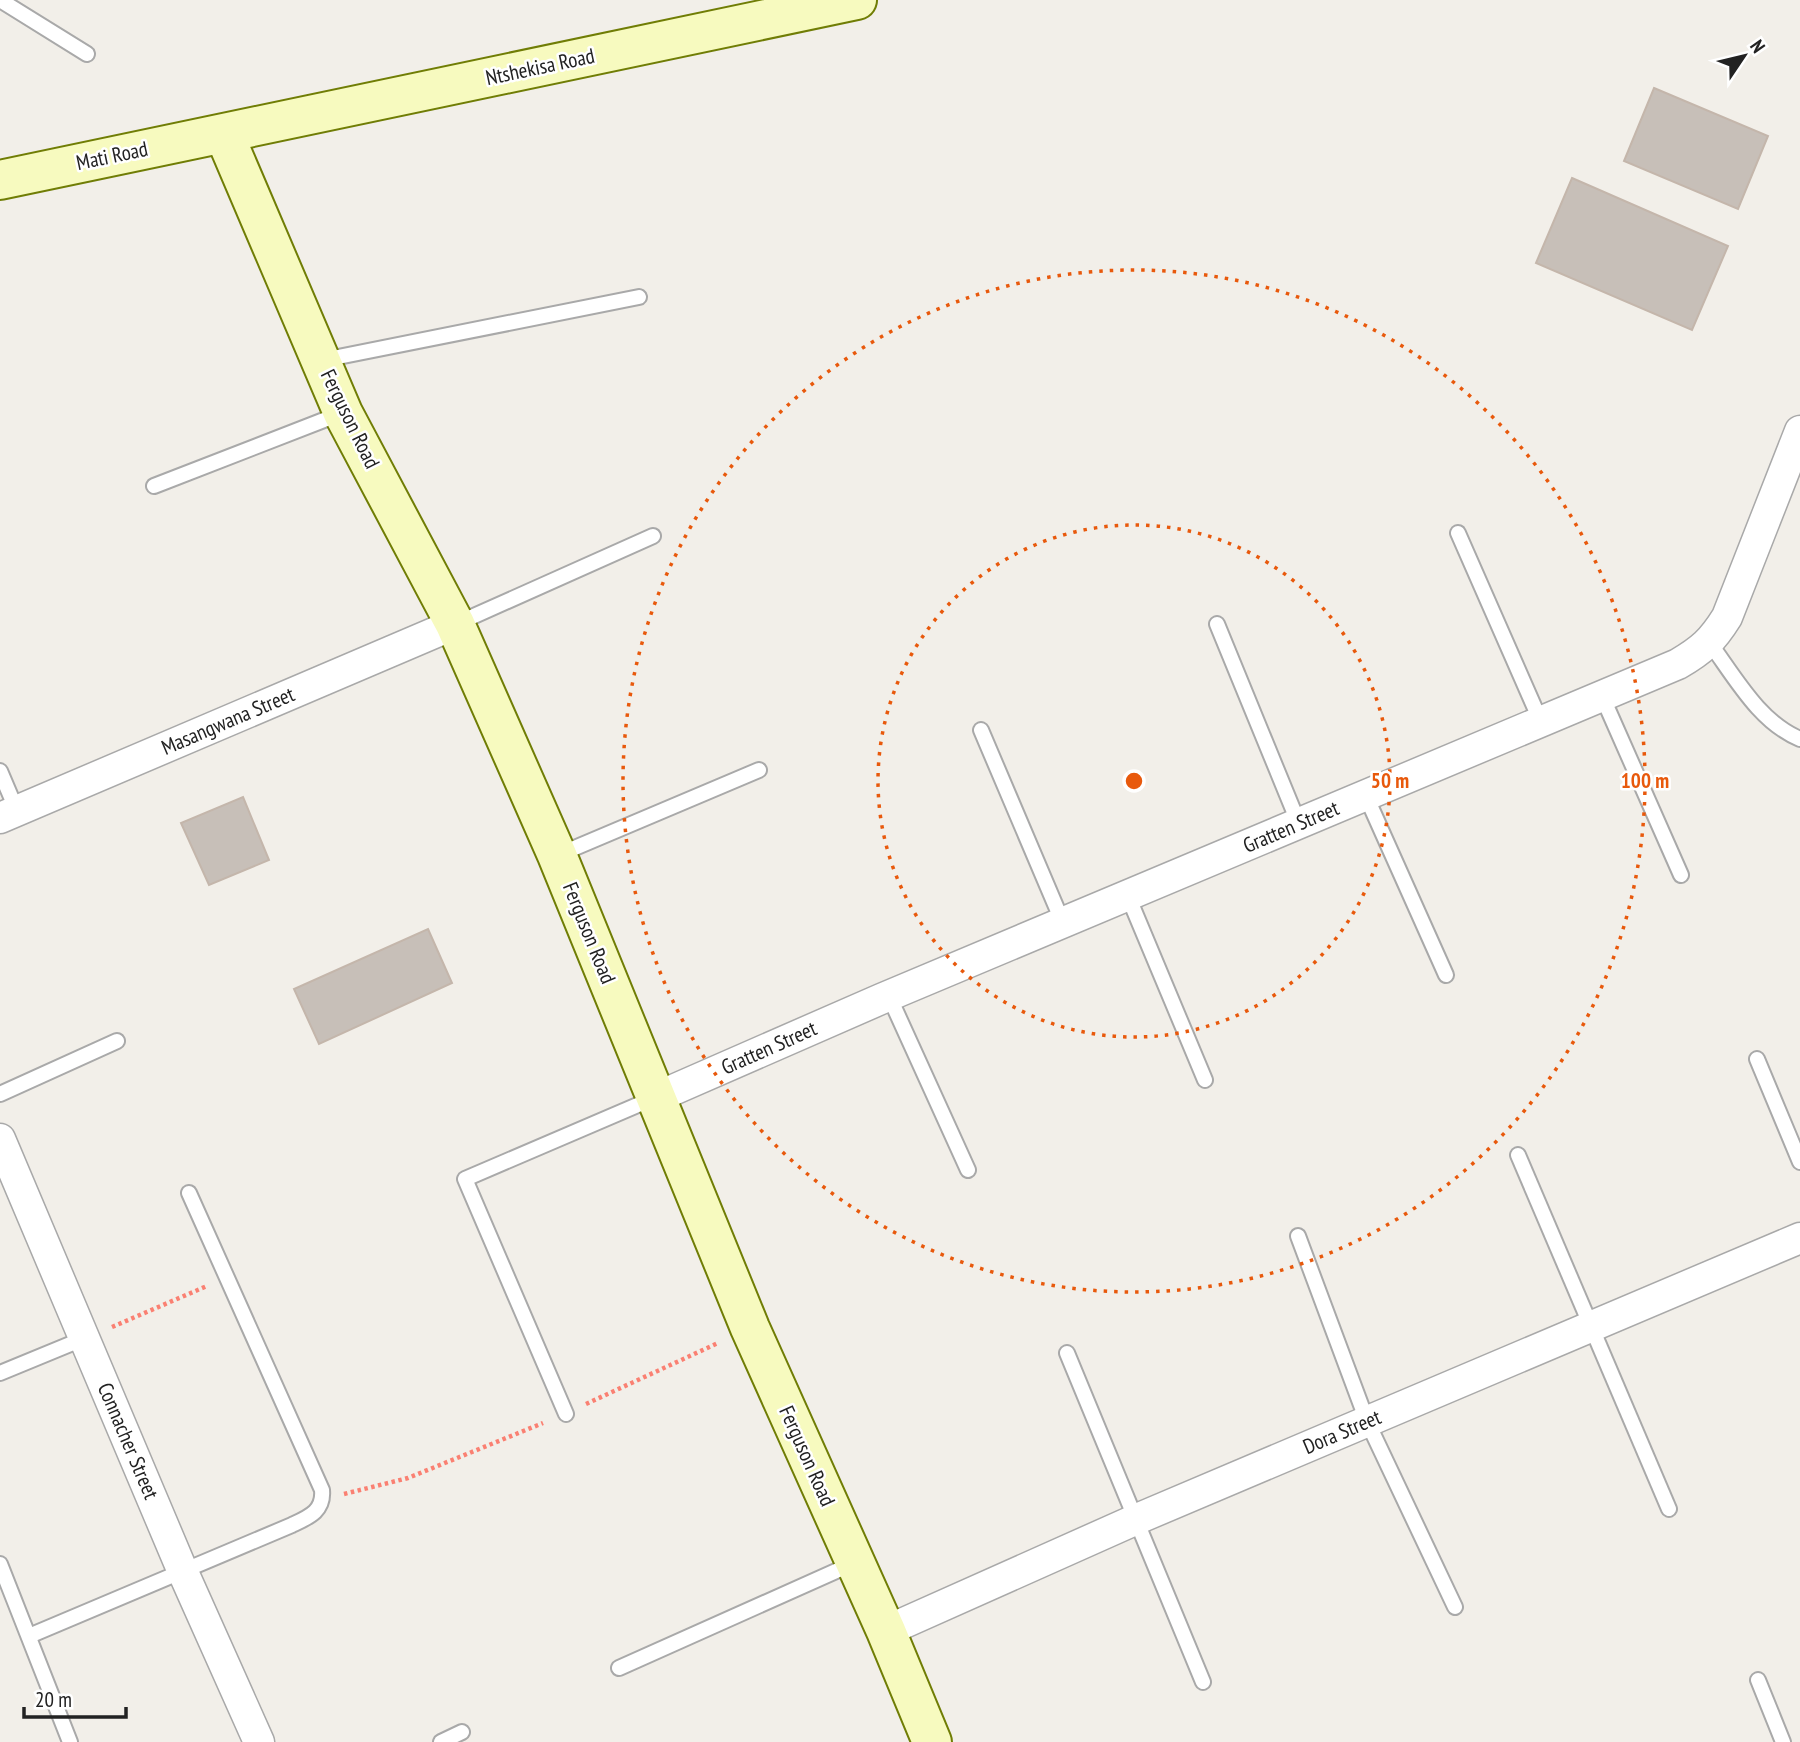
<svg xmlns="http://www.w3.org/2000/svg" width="1800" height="1742" font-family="'PT Sans Narrow',sans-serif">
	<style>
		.building { fill: #c7bfb8; stroke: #c4b6ab; stroke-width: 2 }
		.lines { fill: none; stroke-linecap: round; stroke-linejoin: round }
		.lane-casing { stroke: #a9a9a9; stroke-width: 18 }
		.street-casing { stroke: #a9a9a9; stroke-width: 33 }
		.secondary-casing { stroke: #707d05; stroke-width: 42 }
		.path { stroke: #fa8072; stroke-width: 4.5; stroke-dasharray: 3.5 3.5; stroke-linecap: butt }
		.lane { stroke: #fff; stroke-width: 14 }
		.street { stroke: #fff; stroke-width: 30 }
		.secondary { stroke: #f7fabf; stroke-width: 38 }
		.ring { fill: none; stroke: #e8590c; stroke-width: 3.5; stroke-dasharray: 3.5 7 }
		.labels { text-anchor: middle; stroke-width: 5; stroke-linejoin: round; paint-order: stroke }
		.street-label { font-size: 21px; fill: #222; stroke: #fff }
		.centre { fill: #e8590c; stroke: #fff; stroke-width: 3.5 }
		.ring-label { font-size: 21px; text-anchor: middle; font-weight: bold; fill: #e8590c; stroke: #fff; stroke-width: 5; stroke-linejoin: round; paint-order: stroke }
	</style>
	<rect width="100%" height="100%" fill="#f2efe9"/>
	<g class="building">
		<polygon points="1654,88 1768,136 1738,209 1624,161"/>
		<polygon points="1572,178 1728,246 1692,330 1536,263"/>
		<polygon points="243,797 269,860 209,885 181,823"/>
		<polygon points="428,929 452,983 319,1044 294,989"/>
	</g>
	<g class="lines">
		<defs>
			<g id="lane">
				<polyline points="0,0 87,54"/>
				<polyline points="323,360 639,297"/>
				<polyline points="154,486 342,413"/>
				<polyline points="1458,533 1541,722"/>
				<polyline points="456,624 653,536"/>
				<polyline points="1217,624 1299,824"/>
				<path d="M1709,642C1735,677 1759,722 1800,739"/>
				<polyline points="1602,696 1681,875"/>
				<polyline points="981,730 1063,923"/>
				<polyline points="0,771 17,811"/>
				<polyline points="1366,796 1446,975"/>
				<polyline points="558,855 759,770"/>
				<polyline points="1128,896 1205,1080"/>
				<polyline points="889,996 968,1170"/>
				<polyline points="1757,1059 1800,1162"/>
				<polyline points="0,1094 117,1041"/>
				<polyline points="1518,1155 1669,1509"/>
				<polyline points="1298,1236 1367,1421 1455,1607"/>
				<polyline points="1067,1353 1203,1682"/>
				<polyline points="0,1373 85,1338"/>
				<polyline points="566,1414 465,1179 654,1098"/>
				<polyline points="0,1564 70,1742"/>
				<path d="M29,1636L292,1525C309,1517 324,1511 322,1490L189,1193"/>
				<polyline points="619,1668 854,1563"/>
				<polyline points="1758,1680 1783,1742"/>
				<polyline points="441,1742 462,1732"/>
			</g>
			<g id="street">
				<polyline points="0,818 455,624"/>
				<path d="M657,1097L881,999L1678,664C1702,650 1712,641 1727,617L1800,431"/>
				<polyline points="0,1139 183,1572 259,1742"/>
				<polyline points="886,1631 1137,1519 1800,1238"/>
			</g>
			<g id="secondary">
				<polyline points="224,134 343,413 455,624 557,855 750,1328 886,1631 932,1742"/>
				<polyline points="0,180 857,0"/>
			</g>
		</defs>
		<use href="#lane" class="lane-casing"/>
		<use href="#street" class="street-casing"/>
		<use href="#secondary" class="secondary-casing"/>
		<g class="path">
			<polyline points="112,1327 207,1286"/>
			<polyline points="586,1404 718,1343"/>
			<polyline points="344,1494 408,1478 543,1423"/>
		</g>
		<use href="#lane" class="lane"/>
		<use href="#street" class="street"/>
		<use href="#secondary" class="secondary"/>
	</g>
	<g class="ring">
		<circle cx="1134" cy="781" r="256"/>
		<circle cx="1134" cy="781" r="511"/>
	</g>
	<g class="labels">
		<g class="street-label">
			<text transform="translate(540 67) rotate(-12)" y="7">Ntshekisa Road</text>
			<text transform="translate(112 156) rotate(-12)" y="7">Mati Road</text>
			<text transform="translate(350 419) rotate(64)" y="7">Ferguson Road</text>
			<text transform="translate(228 721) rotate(-23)" y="7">Masangwana Street</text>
			<text transform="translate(1291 827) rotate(-23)" y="7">Gratten Street</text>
			<text transform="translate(589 933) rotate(68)" y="7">Ferguson Road</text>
			<text transform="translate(769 1048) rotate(-24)" y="7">Gratten Street</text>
			<text transform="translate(1342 1432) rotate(-23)" y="7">Dora Street</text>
			<text transform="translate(128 1441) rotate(67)" y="7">Connacher Street</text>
			<text transform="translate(807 1456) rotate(66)" y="7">Ferguson Road</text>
		</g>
	</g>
	<circle cx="1134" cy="781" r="10" class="centre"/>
	<g class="ring-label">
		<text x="1390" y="788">50 m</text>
		<text x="1645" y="788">100 m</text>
	</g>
	<g transform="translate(1744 56) rotate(55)" stroke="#ffffff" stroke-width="5" paint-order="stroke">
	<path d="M0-5L12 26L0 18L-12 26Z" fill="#222222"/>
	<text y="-10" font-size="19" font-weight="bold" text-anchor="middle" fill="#222222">N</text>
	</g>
	<path d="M24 1707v10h102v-10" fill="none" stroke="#222222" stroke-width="3.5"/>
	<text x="35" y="1707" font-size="21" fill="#222222" stroke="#ffffff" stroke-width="5" paint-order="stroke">20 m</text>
</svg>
